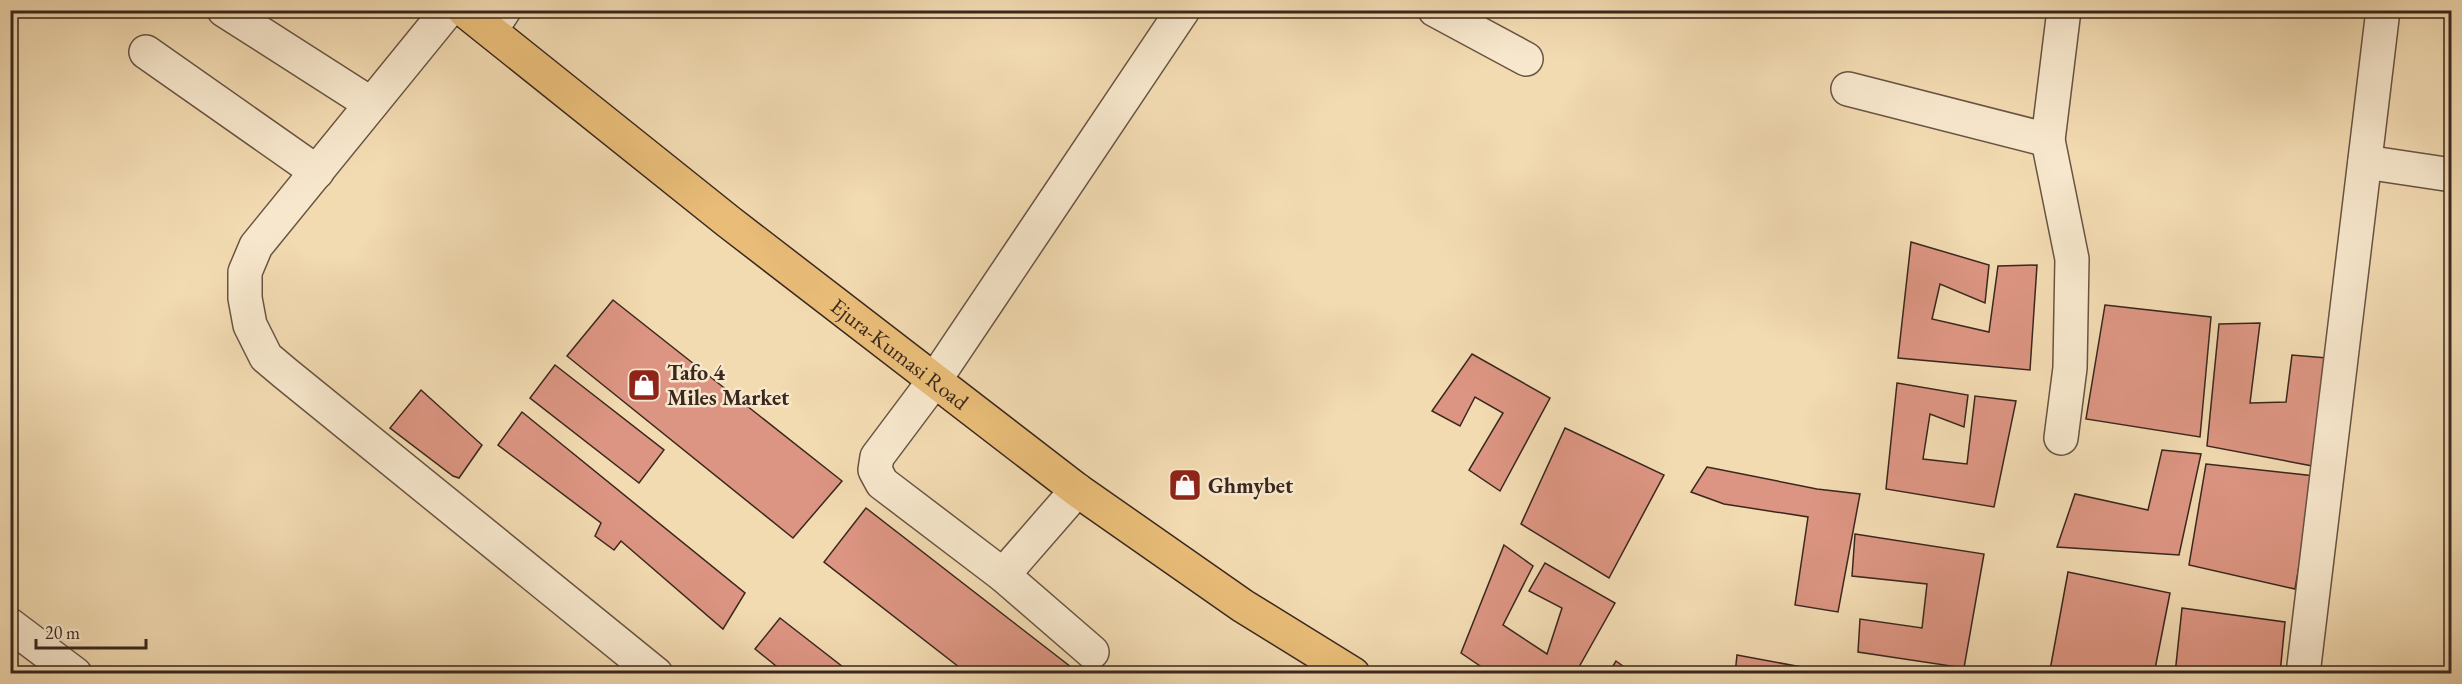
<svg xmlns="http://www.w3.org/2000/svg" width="2462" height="684" font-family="'EB Garamond',serif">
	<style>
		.building { fill: #dc9582; stroke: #3a271e; stroke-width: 1.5 }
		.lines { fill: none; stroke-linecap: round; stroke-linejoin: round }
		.minor-casing { stroke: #685443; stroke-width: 36 }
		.major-casing { stroke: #3a271e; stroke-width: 36 }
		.minor { stroke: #f7e7cc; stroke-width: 33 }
		.major { stroke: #e9bd78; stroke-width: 33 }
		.labels { text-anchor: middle; stroke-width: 5; stroke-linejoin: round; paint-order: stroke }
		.street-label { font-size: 22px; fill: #3a271e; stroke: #f7e7cc }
		.poi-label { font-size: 22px; font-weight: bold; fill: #3a271e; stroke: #f7e7cc; text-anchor: start }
	</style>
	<rect width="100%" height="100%" fill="#f2dab1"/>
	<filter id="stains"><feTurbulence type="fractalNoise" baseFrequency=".00333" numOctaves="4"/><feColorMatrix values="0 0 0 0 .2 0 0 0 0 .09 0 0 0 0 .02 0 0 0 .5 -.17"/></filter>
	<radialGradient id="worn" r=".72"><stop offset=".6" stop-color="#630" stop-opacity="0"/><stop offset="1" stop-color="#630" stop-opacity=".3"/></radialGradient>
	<g class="building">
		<polygon points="1911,242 1989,265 1985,303 1940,284 1932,319 1989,332 1998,266 2037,265 2030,370 1898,358"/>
		<polygon points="613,300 842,481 793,538 567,356"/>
		<polygon points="2105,305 2211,317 2200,437 2086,419"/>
		<polygon points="2260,323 2250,403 2286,402 2292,355 2327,358 2318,467 2207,446 2219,324"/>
		<polygon points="1472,354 1550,398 1500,491 1469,470 1503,413 1475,397 1460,426 1432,411"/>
		<polygon points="555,365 664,450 639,483 530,398"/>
		<polygon points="1897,383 1968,395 1964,427 1930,414 1923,459 1967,464 1975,396 2016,401 1994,507 1886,489"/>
		<polygon points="421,390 482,445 459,478 453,476 390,428"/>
		<polygon points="522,412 745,593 723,629 621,541 614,550 595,536 601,523 498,445"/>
		<polygon points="1565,428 1664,475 1609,578 1521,524"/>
		<polygon points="2162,450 2201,454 2179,555 2057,547 2075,494 2148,510"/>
		<polygon points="2206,464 2315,476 2295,589 2189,565"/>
		<polygon points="1707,467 1817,489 1860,494 1838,612 1795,605 1808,517 1724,504 1691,492"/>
		<polygon points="866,508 1080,674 968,674 824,562"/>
		<polygon points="1855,534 1984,554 1964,668 1858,652 1860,619 1922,628 1927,584 1852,576"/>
		<polygon points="1504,545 1533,566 1503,625 1547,654 1562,608 1529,591 1545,563 1615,603 1575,674 1492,674 1461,653"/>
		<polygon points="2068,572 2170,593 2154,674 2062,674 2050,670"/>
		<polygon points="2182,608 2285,622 2280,674 2175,674"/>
		<polygon points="780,618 852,674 786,674 755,649"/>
		<polygon points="1737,655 1839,674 1735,674"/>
		<polygon points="1616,661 1634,674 1608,674"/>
	</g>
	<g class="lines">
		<defs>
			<g id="minor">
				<polyline points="224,10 371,104"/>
				<polyline points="448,10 256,246 245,272 245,298 250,325 266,357 285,373 656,674"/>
				<polyline points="1435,10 1526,59"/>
				<polyline points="491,30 504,10"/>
				<polyline points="146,52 317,172"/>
				<polyline points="1848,89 2048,140 2064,10"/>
				<polyline points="2048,140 2072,259 2070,368 2061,438"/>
				<polyline points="2365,162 2452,175"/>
				<polyline points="1003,575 1077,490"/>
				<polyline points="10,625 75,674"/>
				<polyline points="1092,652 1003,575 882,483 875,470 877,457 934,381 1183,10"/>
				<polyline points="2303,674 2383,10"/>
			</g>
			<g id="major">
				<path id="s1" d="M464,10L729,222L1077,490L1243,606L1353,674"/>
			</g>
		</defs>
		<use href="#minor" class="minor-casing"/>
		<use href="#major" class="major-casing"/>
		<use href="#minor" class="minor"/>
		<use href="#major" class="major"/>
	</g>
	<defs>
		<symbol id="shop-square" viewBox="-11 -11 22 22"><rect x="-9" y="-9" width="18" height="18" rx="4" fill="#8f2418" stroke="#f7e7cc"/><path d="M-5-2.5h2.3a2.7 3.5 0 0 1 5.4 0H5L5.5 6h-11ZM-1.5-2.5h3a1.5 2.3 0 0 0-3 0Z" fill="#fff"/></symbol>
	</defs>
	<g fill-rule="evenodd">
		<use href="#shop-square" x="625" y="366" width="38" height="38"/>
		<use href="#shop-square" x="1166" y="466" width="38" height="38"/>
	</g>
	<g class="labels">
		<g class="street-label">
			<text dy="8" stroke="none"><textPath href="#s1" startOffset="555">Ejura-Kumasi Road</textPath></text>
		</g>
		<g class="poi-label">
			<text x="667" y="380">Tafo 4<tspan x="667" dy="25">Miles Market</tspan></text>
			<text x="1208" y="493">Ghmybet</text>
		</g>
	</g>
	<rect width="2462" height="684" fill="none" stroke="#f2dab1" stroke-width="36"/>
	<rect x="12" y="12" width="2438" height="660" fill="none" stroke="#3a271e" stroke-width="3"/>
	<rect x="18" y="18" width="2426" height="648" fill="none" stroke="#3a271e" stroke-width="1.5"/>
	<path d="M36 639v9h110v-9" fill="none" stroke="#3a271e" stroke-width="3"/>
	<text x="45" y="639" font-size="18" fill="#3a271e" stroke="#f7e7cc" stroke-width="4.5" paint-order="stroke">20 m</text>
	<rect width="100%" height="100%" filter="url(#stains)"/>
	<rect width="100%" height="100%" fill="url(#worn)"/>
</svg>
